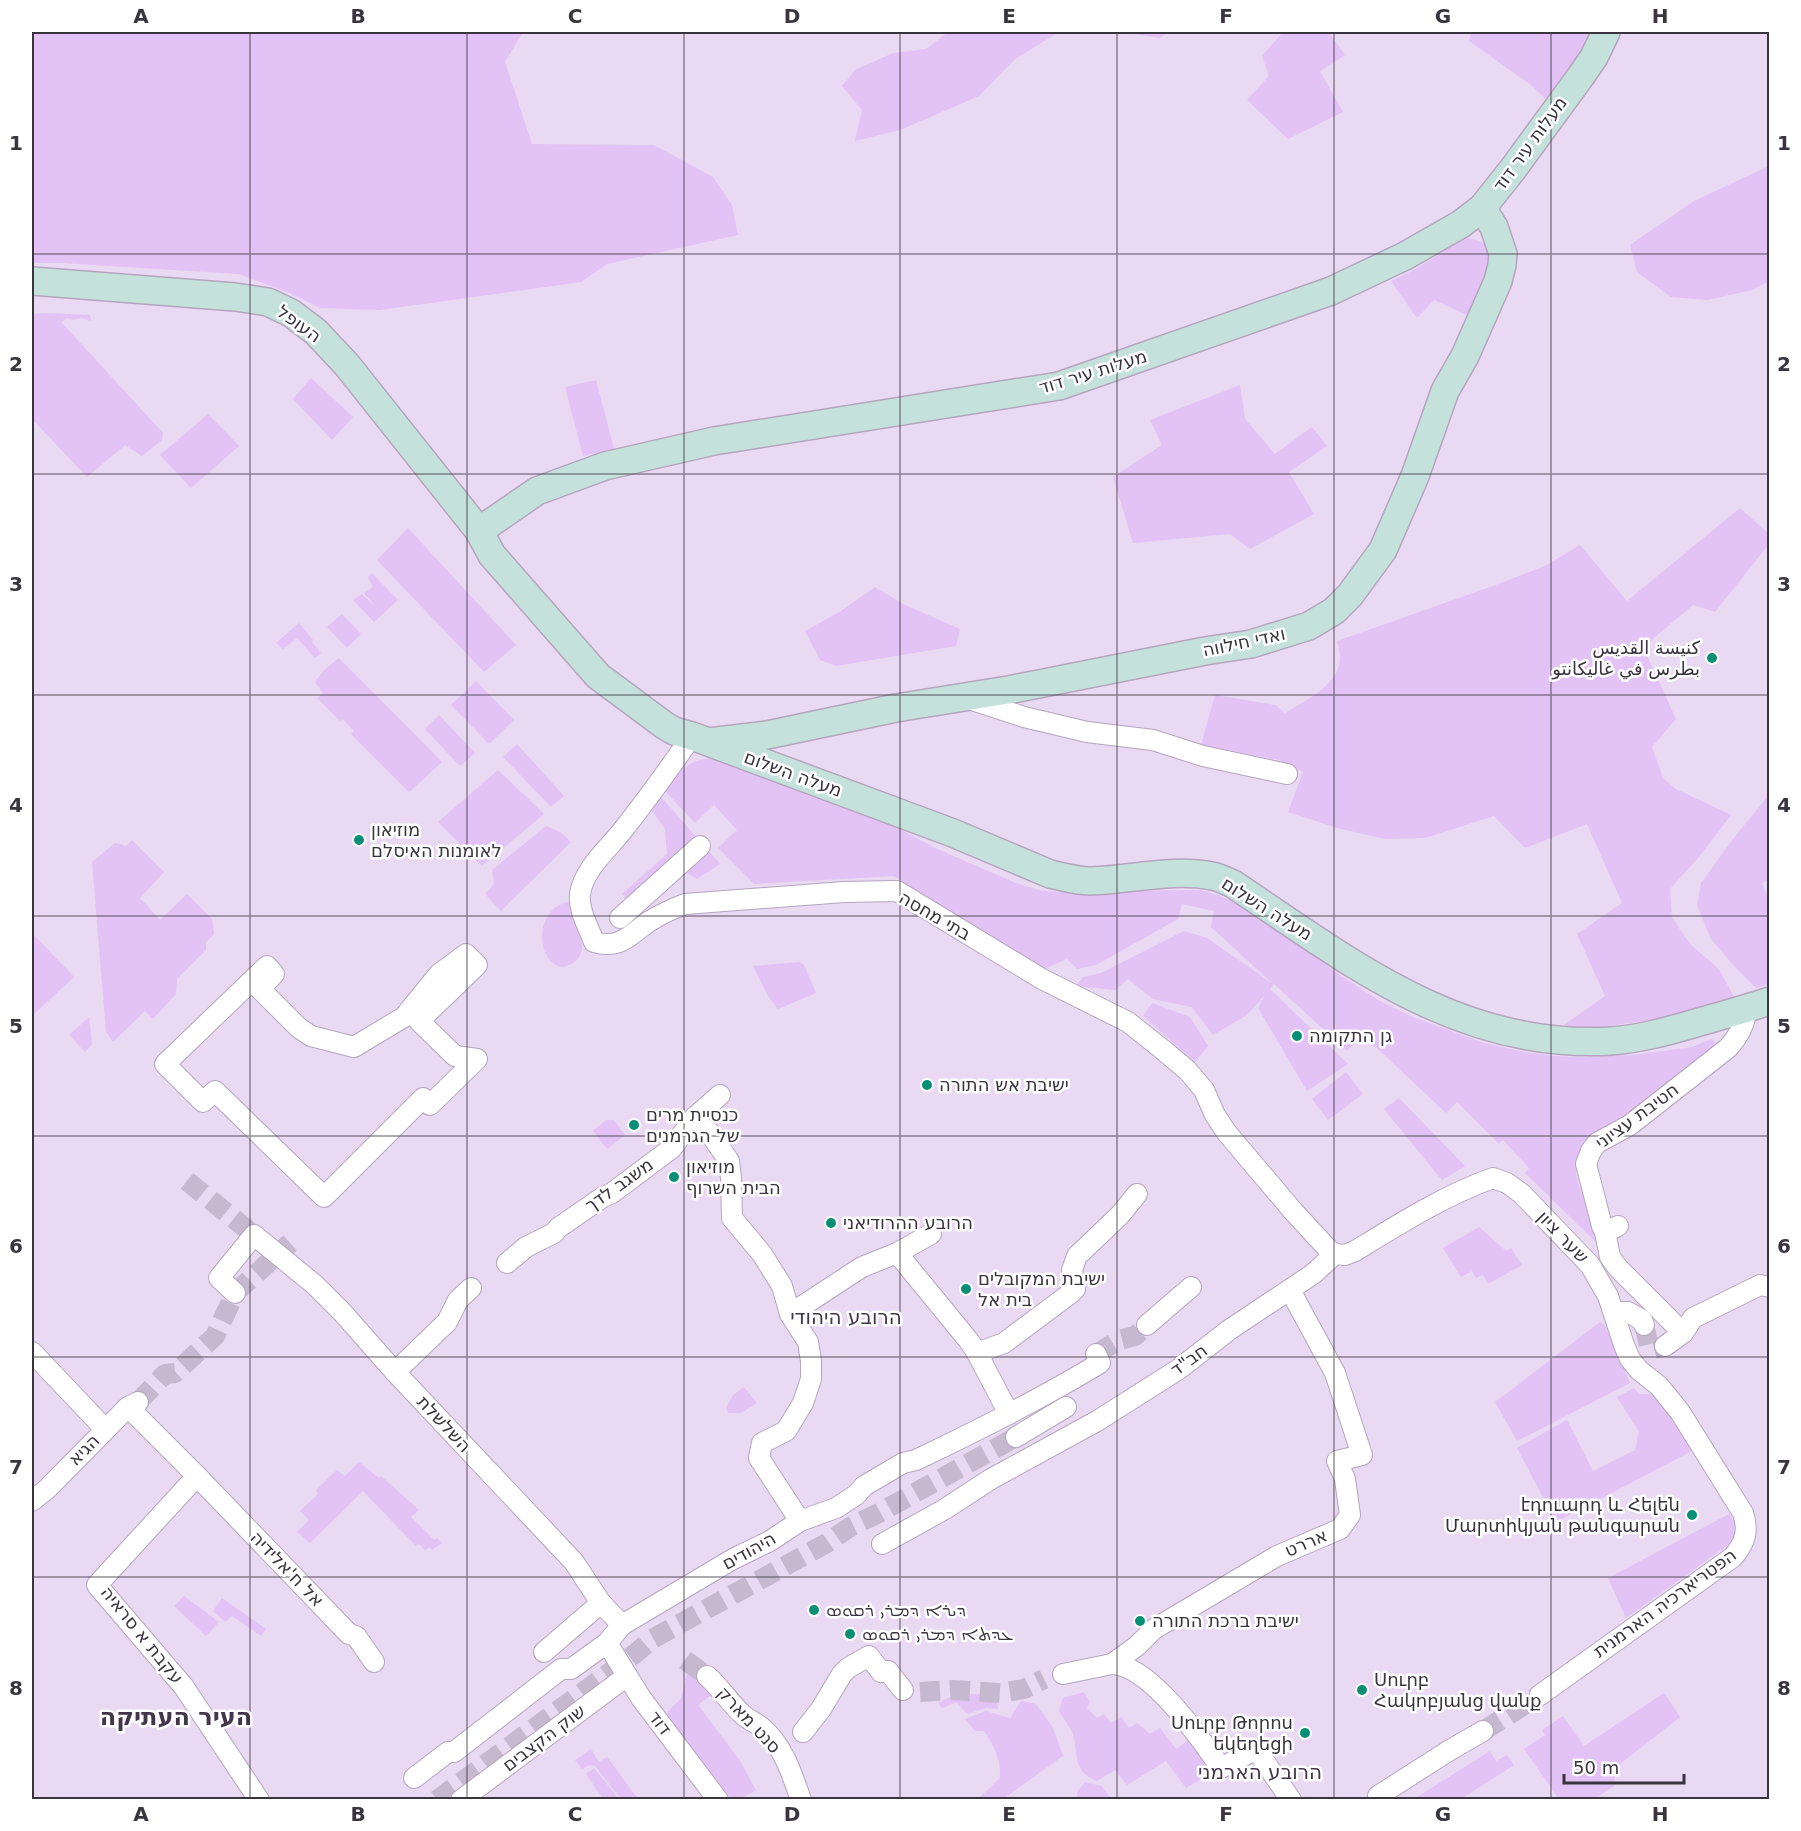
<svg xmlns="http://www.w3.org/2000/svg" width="1801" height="1831" font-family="'DejaVu Sans','Noto Naskh Arabic','Noto Sans Armenian',Heebo,'Noto Sans Syriac',sans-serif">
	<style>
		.green { fill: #e3c2f5 }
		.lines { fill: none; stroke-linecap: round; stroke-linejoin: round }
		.street-tunnel { stroke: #c6b8cf; stroke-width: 20; stroke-dasharray: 20 10; stroke-linecap: butt }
		.street-casing { stroke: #b5a5be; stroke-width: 22 }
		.secondary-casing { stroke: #b5a5be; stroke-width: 30 }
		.street { stroke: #fff; stroke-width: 20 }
		.secondary { stroke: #c4e1db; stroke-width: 27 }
		.grid { fill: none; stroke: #3a343e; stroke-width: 1.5; stroke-opacity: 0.55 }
		.poi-dot { fill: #078f76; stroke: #fff; stroke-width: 2 }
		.labels { text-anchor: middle; stroke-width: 5; stroke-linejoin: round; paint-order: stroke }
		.street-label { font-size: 18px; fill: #3a343e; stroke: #fff }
		.poi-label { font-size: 18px; fill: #3a343e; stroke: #fff; text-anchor: start }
		.neighbourhood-label { font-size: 20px; fill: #43354a; stroke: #fff }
		.district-label { font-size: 24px; font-weight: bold; fill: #43354a; stroke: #fff }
		.neatline { fill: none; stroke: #3a343e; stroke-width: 2 }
		.grid-label { font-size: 20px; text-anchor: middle; font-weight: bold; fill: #3a343e }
	</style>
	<rect width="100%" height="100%" fill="#e9d9f3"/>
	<g class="green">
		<polygon points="32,32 523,32 505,62 532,144 654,145 713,177 732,205 738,235 607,264 581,282 380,310 320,308 292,294 239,274 61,263 32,263"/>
		<polygon points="948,32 1059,32 1015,59 979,96 900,130 855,141 862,110 842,86 855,70 893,53 926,49"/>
		<polygon points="1129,32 1169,32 1160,38 1133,34"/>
		<polygon points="1283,32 1329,32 1345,55 1320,71 1343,112 1288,139 1247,100 1269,76 1262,56"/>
		<polygon points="1471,32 1595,32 1549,102 1531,85 1469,41"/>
		<polygon points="1769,166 1769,281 1752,290 1707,300 1671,297 1637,272 1630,245 1694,201"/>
		<path d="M1465,238C1480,239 1493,246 1494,263C1495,272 1478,307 1474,318L1434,300L1417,318L1391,281L1414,270Z"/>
		<polygon points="45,313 90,315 91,321 81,318 73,320 67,318 61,322 163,433 162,440 142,456 125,445 87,477 32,419 32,314"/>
		<polygon points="311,378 353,417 332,440 293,399"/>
		<polygon points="596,380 614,449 583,456 565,387"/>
		<polygon points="1240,385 1245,419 1275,454 1312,427 1327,446 1289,472 1314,514 1250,549 1230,534 1133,543 1113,477 1162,445 1150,420"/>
		<polygon points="208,414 239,446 191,488 160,455"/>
		<path d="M1740,508L1769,534V544L1715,612L1693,605L1643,647L1676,719L1652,747L1663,778L1676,789L1731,815L1698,858L1670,889L1672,918L1691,945L1719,969L1735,999L1714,1002L1661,1019L1553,1033L1605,996L1577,934L1622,903L1587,824L1525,848L1494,816L1425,838L1385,839L1337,828L1288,812L1303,772L1279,760L1201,745L1215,695L1275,705L1285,713C1304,701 1337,687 1340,660C1341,655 1338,647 1337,641L1493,586L1545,566L1580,545L1627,601Z"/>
		<polygon points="408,528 516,645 484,672 377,560"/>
		<polygon points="372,573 398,600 374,622 353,600 362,594 375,606 364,593 373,587 368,577"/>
		<polygon points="875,587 903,604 960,629 956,646 836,666 820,660 805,631 841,611"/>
		<polygon points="342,614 361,634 347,648 327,627"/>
		<polygon points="299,623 313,640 312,642 321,653 315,658 297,638 283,649 276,643"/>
		<polygon points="339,658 442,762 409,792 351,734 354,731 343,719 340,721 317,698 323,693 315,682 323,671"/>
		<polygon points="476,681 514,720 489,744 451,705"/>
		<polygon points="439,715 475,753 460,766 425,729"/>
		<polygon points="517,744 564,796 551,807 503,757"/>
		<path d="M721,758L838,802L890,824L935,848L1016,883L1042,891L1076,893L1113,891L1200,890L1220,896L1248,909L1340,975L1380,1001L1415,1018L1484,1043L1524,1052L1554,1056L1584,1057L1633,1055L1664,1051L1692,1047L1711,1039L1719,1045L1677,1078L1585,1144C1563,1170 1585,1196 1596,1223C1600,1232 1602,1241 1604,1250L1525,1173L1529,1168L1503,1140L1499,1144L1457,1102L1446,1113L1363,1035L1347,1051L1274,984L1270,989L1348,1064L1307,1091L1258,1008L1265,995L1247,1015L1213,1035L1192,1007L1153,999L1128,979L1115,990L1076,986L1083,977L1101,973L1184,931L1207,938L1273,984L1211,927L1214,911L1182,904L1178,919L1096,965L1077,969L1067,959L1044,969L894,876L754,884L718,848L737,830L714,805L695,823L662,788C684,769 689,757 721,758Z"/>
		<polygon points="498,770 544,814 482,866 438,822"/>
		<polygon points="1769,795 1769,880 1762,883 1769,900 1769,984 1756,988 1734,966 1711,939 1697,905 1701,883 1737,834"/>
		<polygon points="661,797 720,864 697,879 687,873 641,911 622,894 667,854 665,829 648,805"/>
		<polygon points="546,826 560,832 571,842 501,911 485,894 494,884 492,870"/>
		<polygon points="132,840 164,872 140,898 160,920 187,894 212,919 214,934 206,942 206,950 177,979 176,994 153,1019 145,1011 113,1042 106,1032 92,862 115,843 126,846"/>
		<path d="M567,902L571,903L582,943C583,950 580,959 573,963C544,983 524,915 567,902Z"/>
		<polygon points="35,936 74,977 33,1015 32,1013 32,939"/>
		<polygon points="800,962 804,965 816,993 778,1009 768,996 753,966"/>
		<polygon points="1152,1003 1190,1017 1208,1046 1195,1062 1143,1016"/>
		<polygon points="89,1017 92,1044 85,1052 69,1035"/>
		<polygon points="1346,1072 1363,1094 1328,1120 1312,1099"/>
		<polygon points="1399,1098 1465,1166 1442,1180 1384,1109"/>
		<polygon points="606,1120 614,1120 625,1135 607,1149 593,1131"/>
		<polygon points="1479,1227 1506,1251 1511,1248 1522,1265 1488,1284 1483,1275 1476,1278 1472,1271 1461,1277 1443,1248"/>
		<polygon points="1600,1322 1605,1325 1630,1383 1517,1441 1495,1402"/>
		<polygon points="744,1387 757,1403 741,1413 728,1413 726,1408 733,1395"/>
		<polygon points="1634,1388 1639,1394 1653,1394 1662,1402 1692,1451 1556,1522 1517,1448 1567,1420 1593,1471 1635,1450 1639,1432 1617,1397"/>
		<polygon points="359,1462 379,1478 381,1476 419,1510 411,1517 434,1540 437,1538 442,1543 432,1550 430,1547 425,1550 419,1544 416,1546 363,1491 310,1543 297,1532 309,1520 300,1511 318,1494 316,1490 337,1470 345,1476"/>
		<polygon points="1729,1514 1737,1525 1735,1540 1626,1618 1608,1578"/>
		<polygon points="184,1596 219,1622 206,1636 174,1606"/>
		<polygon points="222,1598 266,1629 261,1636 232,1616 225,1622 213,1611"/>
		<path d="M691,1666L717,1691L698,1705L740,1761L756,1790L741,1799H733L727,1794L673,1727L667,1713C672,1706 677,1704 680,1699C685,1691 684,1676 691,1666Z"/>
		<path d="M1084,1692L1090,1702L1087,1708L1097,1718L1104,1714L1111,1723L1121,1717L1129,1728L1137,1723L1150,1734L1160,1728L1176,1749L1190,1739L1214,1771L1186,1788L1166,1761L1127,1785L1115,1770L1097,1781C1070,1770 1080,1753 1072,1732C1069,1725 1063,1718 1059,1711L1063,1698Z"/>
		<polygon points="1664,1693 1680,1717 1616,1767 1614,1786 1594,1799 1559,1799 1524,1749 1545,1735 1542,1730 1563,1716 1584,1746"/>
		<polygon points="967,1694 996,1695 998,1709 986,1708 967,1714 957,1702 942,1708 938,1703 954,1695"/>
		<path d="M1021,1701L1036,1704L1053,1728L1063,1756L1003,1799H978L1000,1778C1001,1759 994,1746 984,1731H975L965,1719L986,1711L1010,1718Z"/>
		<polygon points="591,1749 599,1762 607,1757 635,1795 641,1799 623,1799 616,1793 595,1766 589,1765 582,1769 575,1760"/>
		<polygon points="1490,1751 1496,1761 1507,1755 1514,1765 1461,1799 1414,1799"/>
		<polygon points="594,1768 619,1799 598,1799 602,1797 586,1774"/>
		<polygon points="1085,1782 1102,1786 1111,1799 1078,1799 1077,1792"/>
	</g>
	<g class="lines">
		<g class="street-tunnel">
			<polyline points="187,1181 254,1235"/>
			<polyline points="1644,1325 1650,1350 1665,1346"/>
			<polyline points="1096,1354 1119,1340 1135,1336 1147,1325"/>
			<polyline points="138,1402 165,1374 175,1373 215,1336 235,1293 290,1243"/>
			<polyline points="685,1660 707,1676"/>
			<polyline points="920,1692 953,1690 1000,1693 1024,1689 1044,1679"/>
			<polyline points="1483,1731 1540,1695"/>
			<polyline points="437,1800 636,1653 652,1639 827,1543 850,1527 877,1514 1016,1437"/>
		</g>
		<defs>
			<g id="street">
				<polyline points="966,698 1024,717 1087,732 1153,740 1203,756 1287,774"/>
				<path d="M692,736C671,766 649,797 626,826C611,847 584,867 580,894C578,910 589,928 594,942C621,950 630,934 650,921C661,914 672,909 685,904L844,892L897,891L1042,979L1128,1022L1162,1049L1187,1070L1204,1090L1215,1115L1227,1133L1293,1211L1328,1249L1335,1254"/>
				<polyline points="620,918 700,846"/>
				<polygon points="466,954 477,965 419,1021 455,1056 477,1059 430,1105 423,1098 324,1197 215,1091 203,1102 165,1064 267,966 274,974 260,989 299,1028 311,1036 354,1047 404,1017 439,974"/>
				<polyline points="693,1120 709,1132 729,1161 731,1178 732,1218 762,1254 782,1286 790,1314 808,1342 811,1361 811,1379 803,1403 786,1431 762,1443 759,1458 800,1521"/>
				<path d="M1618,1226L1605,1232L1602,1226L1586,1164L1591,1151L1597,1143L1630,1125L1728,1048C1738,1037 1746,1024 1746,1009"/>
				<polyline points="1605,1232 1610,1257 1619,1269 1683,1333"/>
				<polyline points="897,1253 969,1341 977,1353 1009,1414"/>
				<polyline points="507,1263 526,1247 554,1233 558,1228 603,1197 612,1193 672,1148 695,1117 720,1095"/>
				<polyline points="235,1293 219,1278 254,1235 315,1285 342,1312 395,1372 574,1562 601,1603 622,1625"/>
				<polyline points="1614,1312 1628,1312 1642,1320 1644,1325"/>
				<polyline points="790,1314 862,1267 897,1253 931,1234"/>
				<polyline points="1147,1325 1191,1287"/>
				<polyline points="1665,1346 1683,1333 1693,1318 1760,1285 1770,1287"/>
				<polyline points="32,1352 105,1429"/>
				<polyline points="977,1353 1004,1343 1071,1293 1075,1289 1072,1270 1077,1256 1120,1215 1137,1194"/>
				<polyline points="395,1372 447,1322 458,1300 471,1288"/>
				<polyline points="128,1407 197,1476 97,1585 184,1687 259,1800"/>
				<polyline points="1016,1437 1066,1407"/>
				<polyline points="197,1476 349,1634 356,1636 374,1662"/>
				<polyline points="32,1501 47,1489 128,1407 138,1402"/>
				<path d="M882,1544L945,1509L991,1479L1097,1421L1179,1369L1229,1330L1313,1274L1335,1254L1345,1255L1355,1251C1399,1224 1445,1195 1493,1178L1507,1183L1522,1194L1590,1265L1608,1296L1624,1345L1630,1359L1639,1370L1659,1386L1680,1412L1743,1513C1749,1531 1745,1543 1733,1557L1540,1695"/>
				<polyline points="607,1643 641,1698 718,1800"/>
				<polyline points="544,1652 601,1603"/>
				<path d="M1112,1664C1150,1665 1200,1738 1221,1768L1256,1749L1291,1800"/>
				<polyline points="1063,1674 1112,1664 1137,1646 1154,1629 1277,1556 1340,1529 1350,1515 1345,1479 1337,1461 1362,1455 1335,1373 1290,1290"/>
				<path d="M707,1676C720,1687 729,1702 742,1714C747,1719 755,1722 761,1727C783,1745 792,1774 801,1800"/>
				<polyline points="803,1732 821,1709 842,1674 848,1668 869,1656 881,1672 888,1671 903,1690"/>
				<path d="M414,1778L448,1752H454L561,1669H571L607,1643L622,1625L733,1559L770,1541L800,1521L836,1508L856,1495L864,1486L903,1463L916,1460C979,1430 1041,1399 1100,1363L1096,1354"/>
				<polyline points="1378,1796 1450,1750 1483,1731"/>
				<polyline points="461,1800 627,1676"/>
			</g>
			<g id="secondary">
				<path d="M32,281L235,297L268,302L291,313L316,332L347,365L479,531L492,555L598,676L664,725L674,731L692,736L953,833L1050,874C1064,877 1077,881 1091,881C1131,880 1172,868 1212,876C1219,877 1226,881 1233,884C1351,963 1461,1050 1611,1041C1640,1039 1668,1031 1696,1023C1720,1016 1745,1009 1770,1001"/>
				<polyline points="479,531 537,491 605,466 714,441 1059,386 1331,291 1405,256 1461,224 1482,208 1513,169 1581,76 1594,57 1606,32"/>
				<polyline points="709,742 767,735 896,708 1008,690 1205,651 1251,644 1309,626 1334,611 1350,595 1383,550 1415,476 1445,391 1465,356 1498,281 1502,265 1503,254 1494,227 1482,208"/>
			</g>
		</defs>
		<use href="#street" class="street-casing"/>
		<use href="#secondary" class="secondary-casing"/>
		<use href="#street" class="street"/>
		<use href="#secondary" class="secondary"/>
	</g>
	<path class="grid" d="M250,32V1800M467,32V1800M684,32V1800M900,32V1800M1117,32V1800M1334,32V1800M1551,32V1800M32,254H1770M32,474H1770M32,695H1770M32,916H1770M32,1136H1770M32,1357H1770M32,1577H1770"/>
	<g class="poi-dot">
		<circle cx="1712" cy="658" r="6"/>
		<circle cx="359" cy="840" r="6"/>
		<circle cx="1297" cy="1036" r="6"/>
		<circle cx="927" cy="1085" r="6"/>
		<circle cx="634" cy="1125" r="6"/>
		<circle cx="674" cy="1177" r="6"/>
		<circle cx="831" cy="1223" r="6"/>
		<circle cx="966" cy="1289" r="6"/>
		<circle cx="1692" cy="1515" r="6"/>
		<circle cx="814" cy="1610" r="6"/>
		<circle cx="1140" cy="1621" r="6"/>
		<circle cx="850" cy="1634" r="6"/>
		<circle cx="1362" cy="1690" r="6"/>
		<circle cx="1305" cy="1733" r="6"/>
	</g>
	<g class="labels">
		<g class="street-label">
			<text transform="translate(1530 144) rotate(-54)" y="6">מעלות עיר דוד</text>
			<text transform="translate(299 324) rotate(36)" y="6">העופל</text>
			<text transform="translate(1093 372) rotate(-17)" y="6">מעלות עיר דוד</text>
			<text transform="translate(1244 642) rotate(-12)" y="6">ואדי חילווה</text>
			<text transform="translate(793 774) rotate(20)" y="6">מעלה השלום</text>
			<text transform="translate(1267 909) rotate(32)" y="6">מעלה השלום</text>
			<text transform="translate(935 916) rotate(30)" y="6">בתי מחסה</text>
			<text transform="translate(1637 1116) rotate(-36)" y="6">חטיבת עציוני</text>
			<text transform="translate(619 1185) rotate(-35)" y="6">משגב לדך</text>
			<text transform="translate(1563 1237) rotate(46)" y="6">שער ציון</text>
			<text transform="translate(1189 1360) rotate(-36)" y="6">חב"ד</text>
			<text transform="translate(444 1424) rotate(47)" y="6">השלשלת</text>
			<text transform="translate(84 1450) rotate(-46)" y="6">הגיא</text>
			<text transform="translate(1306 1543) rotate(-23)" y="6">אררט</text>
			<text transform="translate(749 1551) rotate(-29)" y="6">היהודים</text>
			<text transform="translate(287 1569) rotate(46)" y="6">אל ח'אלידיה</text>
			<text transform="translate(1665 1603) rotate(-36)" y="6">הפטריארכיה הארמנית</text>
			<text transform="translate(142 1635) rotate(51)" y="6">עקבת א סראיה</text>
			<text transform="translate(749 1720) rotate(47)" y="6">סנט מארק</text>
			<text transform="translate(660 1723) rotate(53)" y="6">דוד</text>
			<text transform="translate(544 1738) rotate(-37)" y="6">שוק הקצבים</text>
		</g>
		<g class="poi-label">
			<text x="1700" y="654" text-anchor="end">كنيسة القديس<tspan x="1700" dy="21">بطرس في غاليكانتو</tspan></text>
			<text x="371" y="836">מוזיאון<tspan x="371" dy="21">לאומנות האיסלם</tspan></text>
			<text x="1309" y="1042">גן התקומה</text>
			<text x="939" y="1091">ישיבת אש התורה</text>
			<text x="646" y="1121">כנסיית מרים<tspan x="646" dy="21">של הגרמנים</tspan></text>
			<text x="686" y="1173">מוזיאון<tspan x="686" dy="21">הבית השרוף</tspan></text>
			<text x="843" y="1229">הרובע ההרודיאני</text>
			<text x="978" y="1285">ישיבת המקובלים<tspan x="978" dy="21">בית אל</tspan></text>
			<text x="1680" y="1511" text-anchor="end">էդուարդ և Հելեն<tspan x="1680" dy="21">Մարտիկյան թանգարան</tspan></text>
			<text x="826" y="1616">ܕܝܪܐ ܕܡܪܝ ܪܩܘܣ</text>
			<text x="1152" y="1627">ישיבת ברכת התורה</text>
			<text x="862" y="1640">ܥܕܬܐ ܕܡܪܝ ܪܩܘܣ</text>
			<text x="1374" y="1686">Սուրբ<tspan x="1374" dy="21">Հակոբյանց վանք</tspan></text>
			<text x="1293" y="1729" text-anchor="end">Սուրբ Թորոս<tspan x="1293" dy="21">եկեղեցի</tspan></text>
		</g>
		<g class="neighbourhood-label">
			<text x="846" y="1324">הרובע היהודי</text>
			<text x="1260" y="1779">הרובע הארמני</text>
		</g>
		<g class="district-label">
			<text x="176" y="1725">העיר העתיקה</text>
		</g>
	</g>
	<rect width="1801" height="1831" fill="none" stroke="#ffffff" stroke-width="66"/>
	<path d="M1564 1774v9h120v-9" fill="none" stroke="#3a343e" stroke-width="3"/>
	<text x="1573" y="1774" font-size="18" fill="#3a343e" stroke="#ffffff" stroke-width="4.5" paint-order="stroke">50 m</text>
	<rect x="33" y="33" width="1735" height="1765" class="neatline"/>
	<g class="grid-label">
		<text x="141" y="23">A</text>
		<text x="358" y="23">B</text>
		<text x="575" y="23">C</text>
		<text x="792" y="23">D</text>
		<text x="1009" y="23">E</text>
		<text x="1226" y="23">F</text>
		<text x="1443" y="23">G</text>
		<text x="1660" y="23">H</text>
		<text x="16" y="150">1</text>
		<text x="1784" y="150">1</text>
		<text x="16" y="371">2</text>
		<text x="1784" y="371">2</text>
		<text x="16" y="591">3</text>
		<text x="1784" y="591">3</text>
		<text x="16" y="812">4</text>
		<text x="1784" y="812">4</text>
		<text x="16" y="1033">5</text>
		<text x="1784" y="1033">5</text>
		<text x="16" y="1253">6</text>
		<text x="1784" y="1253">6</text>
		<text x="16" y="1474">7</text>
		<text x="1784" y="1474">7</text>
		<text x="16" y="1695">8</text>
		<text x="1784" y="1695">8</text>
		<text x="141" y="1821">A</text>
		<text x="358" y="1821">B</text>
		<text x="575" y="1821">C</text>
		<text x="792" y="1821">D</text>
		<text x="1009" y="1821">E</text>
		<text x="1226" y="1821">F</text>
		<text x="1443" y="1821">G</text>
		<text x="1660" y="1821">H</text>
	</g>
</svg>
